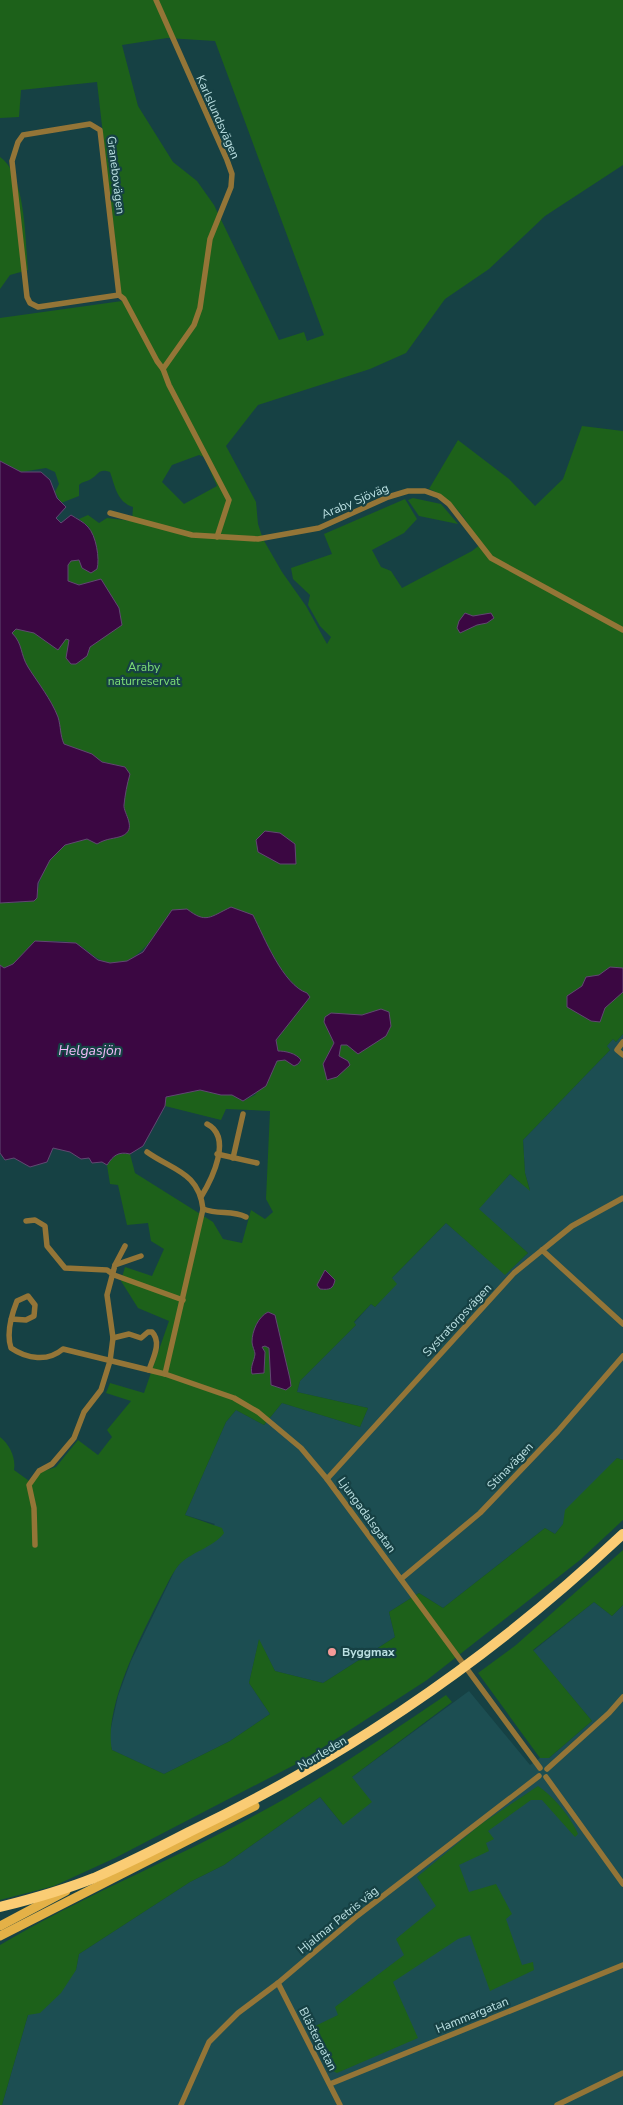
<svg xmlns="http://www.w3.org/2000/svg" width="623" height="2105" font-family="'Nunito Sans',sans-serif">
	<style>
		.built { fill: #1c4e52 }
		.green { fill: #1d611a; fill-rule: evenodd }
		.water { fill: #3b0742; stroke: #614872 }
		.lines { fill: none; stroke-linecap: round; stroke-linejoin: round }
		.street { stroke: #947537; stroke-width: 5.5 }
		.primary { stroke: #e4b147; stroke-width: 9 }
		.highway { stroke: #facc74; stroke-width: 10 }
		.poi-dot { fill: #f59b98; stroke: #164144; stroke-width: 2 }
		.labels { text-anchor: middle; stroke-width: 4.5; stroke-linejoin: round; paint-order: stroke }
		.street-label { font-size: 12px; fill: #bbe0e2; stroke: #164144 }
		.park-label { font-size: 12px; fill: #7ede77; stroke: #164144 }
		.poi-label { font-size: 12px; font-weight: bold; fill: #bbe0e2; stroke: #164144; text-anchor: start }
		.water-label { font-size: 14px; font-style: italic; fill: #f0baf7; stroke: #164144 }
	</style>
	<rect width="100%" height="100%" fill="#164144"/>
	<g class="built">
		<polygon points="623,1034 623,1460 617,1458 555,1534 545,1528 443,1608 419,1593 389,1612 395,1637 323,1683 275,1671 259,1640 249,1683 270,1714 230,1741 164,1774 112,1750 109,1739 112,1723 118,1696 131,1661 176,1568 215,1524 185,1515 226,1422 236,1410 264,1425 282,1403 360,1427 368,1408 297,1392 300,1381 356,1325 354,1323 371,1304 375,1307 396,1284 391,1279 446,1223 505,1274 528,1253 478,1209 510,1174 530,1190 525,1173 523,1140 610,1050 606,1046 613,1039 616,1042"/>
		<polygon points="594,1602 612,1616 623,1605 623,2105 2,2105 28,2015 76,1970 79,1954 190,1882 224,1865 320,1797 342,1824 352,1777 469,1691 530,1765 540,1758 549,1758 592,1721 533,1651"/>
	</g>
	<g class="green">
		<path d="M0,0H623V165L545,216L489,269L445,299L406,353L370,369L258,405L226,446L256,502L258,524L263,539L282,572L306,606L327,644L331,637L320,626L308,605L310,595L293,579L291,568L332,554L324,534L405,499L417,519L404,533L372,550L381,567L391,571L402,588L472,551L481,544C467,522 454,499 429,489L458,440L509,479L535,506L563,479L582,426L623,431V1034L616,1042L613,1039L607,1046L610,1050L523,1140L525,1173L530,1191L510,1174L479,1209L528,1253L505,1275L446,1223L392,1278L397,1284L375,1307L371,1304L354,1322L356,1325L300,1381L297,1392L368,1408L360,1427L282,1403L264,1425L236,1410L226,1422L185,1515L222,1528L224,1533C213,1548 190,1552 178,1566C171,1575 166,1587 161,1596C142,1634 103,1708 112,1750L164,1774L230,1741L270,1714L249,1683L259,1639L275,1671L323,1683L395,1637L389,1612L419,1593L443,1608L545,1528L555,1534L563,1524L565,1510L617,1458L623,1460V1520L580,1560L427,1680L302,1761L115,1858L54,1886L0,1900V1437C10,1445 16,1458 14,1470L32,1483L41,1472L56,1467L78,1440L98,1455L112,1437L107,1430L131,1401L106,1393L110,1383L144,1393L169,1321L138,1308L121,1281L125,1267L152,1276L164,1249L151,1241L148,1223L127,1225L118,1185L110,1184L107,1165C113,1156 118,1151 130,1154L135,1173L213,1222L223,1239L242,1243L251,1210L265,1219L273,1212L266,1199L270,1111L226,1109L221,1120L165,1106L166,1097L200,1090L221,1095H232L243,1101L255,1095L277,1061L283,1059L298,1065L300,1062C298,1054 286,1051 278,1051L276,1041L298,1010L309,999L307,993C284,985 264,937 253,916L228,921L159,928C147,949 123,975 97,958C90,954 82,945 74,943C62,940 48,942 35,941L13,964L4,968L0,965V903L28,902L37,898C38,878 47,859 64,846C70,842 80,841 87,839L97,844L0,735V577L90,528L79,519L88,515L99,523L107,518L132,521L133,507C117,502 115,486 110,472C99,468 99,474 91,479C86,482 83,481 79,485V496L61,503L55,492L59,484L55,472L46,468L21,472L0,461V318L122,301L97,82L21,90L19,117L0,118ZM167,38L215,41L324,335L307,341L304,332L279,340L214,205L197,181L173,162L138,106L122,45ZM199,455L204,457L217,486L184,504L162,482L172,465Z"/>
		<path d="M0,157C26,175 25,239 28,270L10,275L0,289Z"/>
		<polygon points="413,498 441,504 458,524 419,516 408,500"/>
		<polygon points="623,1550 623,1605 612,1616 594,1602 533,1650 592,1721 549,1758 540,1758 478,1673 516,1645"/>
		<path d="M446,1695L452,1702L352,1777L372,1802L343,1825L320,1797L224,1865L190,1882L79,1954L76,1970L61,1993L40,2013L28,2015L2,2105H0V1945C81,1897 168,1862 250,1818C318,1782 382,1738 446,1695Z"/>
		<path d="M538,1786C554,1797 571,1817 578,1834L575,1837L542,1800H531L488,1831L494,1839L486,1843L489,1851L459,1865L469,1892L496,1884L512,1914L506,1919L522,1965L533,1962L534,1970L490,1991L470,1935L458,1939L393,1982L418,2038L337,2073L329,2069L309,2029L338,2015L335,2007L404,1955L396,1939L436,1906L417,1877L481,1824Z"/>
	</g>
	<g class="water">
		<path d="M0,461L21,472H41L50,480L57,498L66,507L56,518L61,523L71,515C77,519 84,522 88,527C96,535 100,559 97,569L91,573L82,568L79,560L71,561L68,565V581L79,585L101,579L119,608L122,625L90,647L87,656L76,664H71L66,658L69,640L66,639L58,650L34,633L16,629L12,633C23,644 20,654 28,667C38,683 51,699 58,717C61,727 60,735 64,744L92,754L102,762L125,767L130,774C127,784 125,795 124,805C123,813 138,829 122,836C114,839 107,838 97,844L87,839L65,845L50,860L38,883L37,898L34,901L0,903Z"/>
		<polygon points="465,613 473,616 491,613 494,618 487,623 477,625 460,633 457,628 459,621"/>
		<polygon points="265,831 280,833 295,844 296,864 280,864 258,852 256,840"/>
		<path d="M231,907L253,915C264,937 283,985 307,993L310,997L276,1040L278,1051C285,1051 296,1053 301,1060L298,1064L294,1066L285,1060L277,1061L266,1086L243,1101L232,1095H221L200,1090L166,1097L165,1106L143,1146L130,1154C118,1151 113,1156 107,1165L102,1162L92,1163L89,1158L81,1159L70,1152L53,1148L47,1162L30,1167L14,1158L5,1160L0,1153V965L4,968L13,964L35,941L76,943L98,960L110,963L127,961L143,952L172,910L187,909C206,924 210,917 231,907Z"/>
		<polygon points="610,967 623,968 623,992 605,1008 600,1022 591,1021 567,1007 567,996 582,986 586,977 599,975"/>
		<polygon points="381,1009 389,1012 391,1026 386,1036 358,1054 347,1045 341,1045 339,1056 348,1061 350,1065 337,1077 327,1080 323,1064 334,1043 324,1022 325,1017 331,1013 362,1015"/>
		<path d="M325,1270L335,1280C333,1289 330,1290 320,1289L317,1285Z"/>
		<path d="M268,1312L275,1315L290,1379L291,1386L286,1390L271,1385L269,1348L265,1346L262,1347L265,1352L264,1373L252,1374C250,1366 254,1362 255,1354C255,1351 252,1346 252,1342C252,1331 258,1317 268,1312Z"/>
	</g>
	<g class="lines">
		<g class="street">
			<polyline points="156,0 227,160 232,174 231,187 210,239 200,308 194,325 163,369"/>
			<polyline points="119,295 100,130 90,124 23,135 18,142 12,161 27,297 30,303 38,307 119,295 124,299 157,361 163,369 169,385 229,500 217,537"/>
			<polyline points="110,513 192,535 258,539 319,528 388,497 408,491 425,491 439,496 449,504 491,558 623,630"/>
			<polyline points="623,1042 617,1050 623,1055"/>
			<path d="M147,1152C172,1170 199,1172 203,1209L165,1374"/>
			<polyline points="217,1154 257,1163"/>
			<polyline points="233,1158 243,1114"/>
			<path d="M201,1197C212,1179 233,1137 207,1124"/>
			<path d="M203,1209C219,1215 232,1210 246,1217"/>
			<polyline points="26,1221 35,1220 45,1226 47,1246 65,1268 107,1270 114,1275 183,1300"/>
			<polyline points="542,1250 623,1324"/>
			<polyline points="115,1265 125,1246"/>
			<path d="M11,1319L26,1320L34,1316L35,1305L28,1296L17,1301C11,1316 6,1333 11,1348C27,1359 48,1362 63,1349L165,1374L234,1398L258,1412L301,1448L327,1479L540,1768"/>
			<path d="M113,1338L129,1334L141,1338L148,1332H152C162,1342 153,1358 149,1370"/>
			<polyline points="327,1479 514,1273 572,1226 623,1198"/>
			<polyline points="35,1545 34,1508 29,1485 39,1471 52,1464 74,1438 84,1412 101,1390 110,1361 113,1338 107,1295 115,1265 141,1256"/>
			<polyline points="401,1579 480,1513 558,1431 623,1356"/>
			<polyline points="547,1769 609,1713 623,1697"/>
			<polyline points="546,1777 623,1884"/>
			<polyline points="278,1983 340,2105"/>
			<polyline points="330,2084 623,1965"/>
			<polyline points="181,2105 209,2042 238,2013 278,1983 357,1916 539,1776"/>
			<polyline points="557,2105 623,2073"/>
		</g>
		<g class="primary">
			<polyline points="0,1926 66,1891"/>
			<polyline points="0,1936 255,1806"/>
		</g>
		<path class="highway" d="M0,1907C32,1899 64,1890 94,1878C126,1864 158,1848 189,1832C348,1756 495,1655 623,1534"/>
	</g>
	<circle class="poi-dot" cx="332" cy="1652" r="5"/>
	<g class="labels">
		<g class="street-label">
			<text transform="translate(218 117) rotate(66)" y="4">Karlslundsvägen</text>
			<text transform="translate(116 175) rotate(83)" y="4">Granebovägen</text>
			<text transform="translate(355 501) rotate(-23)" y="4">Araby Sjöväg</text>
			<text transform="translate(457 1320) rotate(-47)" y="4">Systratorpsvägen</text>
			<text transform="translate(510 1466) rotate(-46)" y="4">Stinavägen</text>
			<text transform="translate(367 1515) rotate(54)" y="4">Ljungadalsgatan</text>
			<text transform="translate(322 1753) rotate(-31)" y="4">Norrleden</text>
			<text transform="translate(338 1920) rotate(-39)" y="4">Hjalmar Petris väg</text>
			<text transform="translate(472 2015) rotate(-22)" y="4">Hammargatan</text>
			<text transform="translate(318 2039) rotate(63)" y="4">Blästergatan</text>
		</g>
		<g class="park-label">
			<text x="144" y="671">Araby<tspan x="144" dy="14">naturreservat</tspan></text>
		</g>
		<g class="poi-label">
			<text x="342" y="1656">Byggmax</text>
		</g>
		<g class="water-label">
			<text x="90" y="1055">Helgasjön</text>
		</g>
	</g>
</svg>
